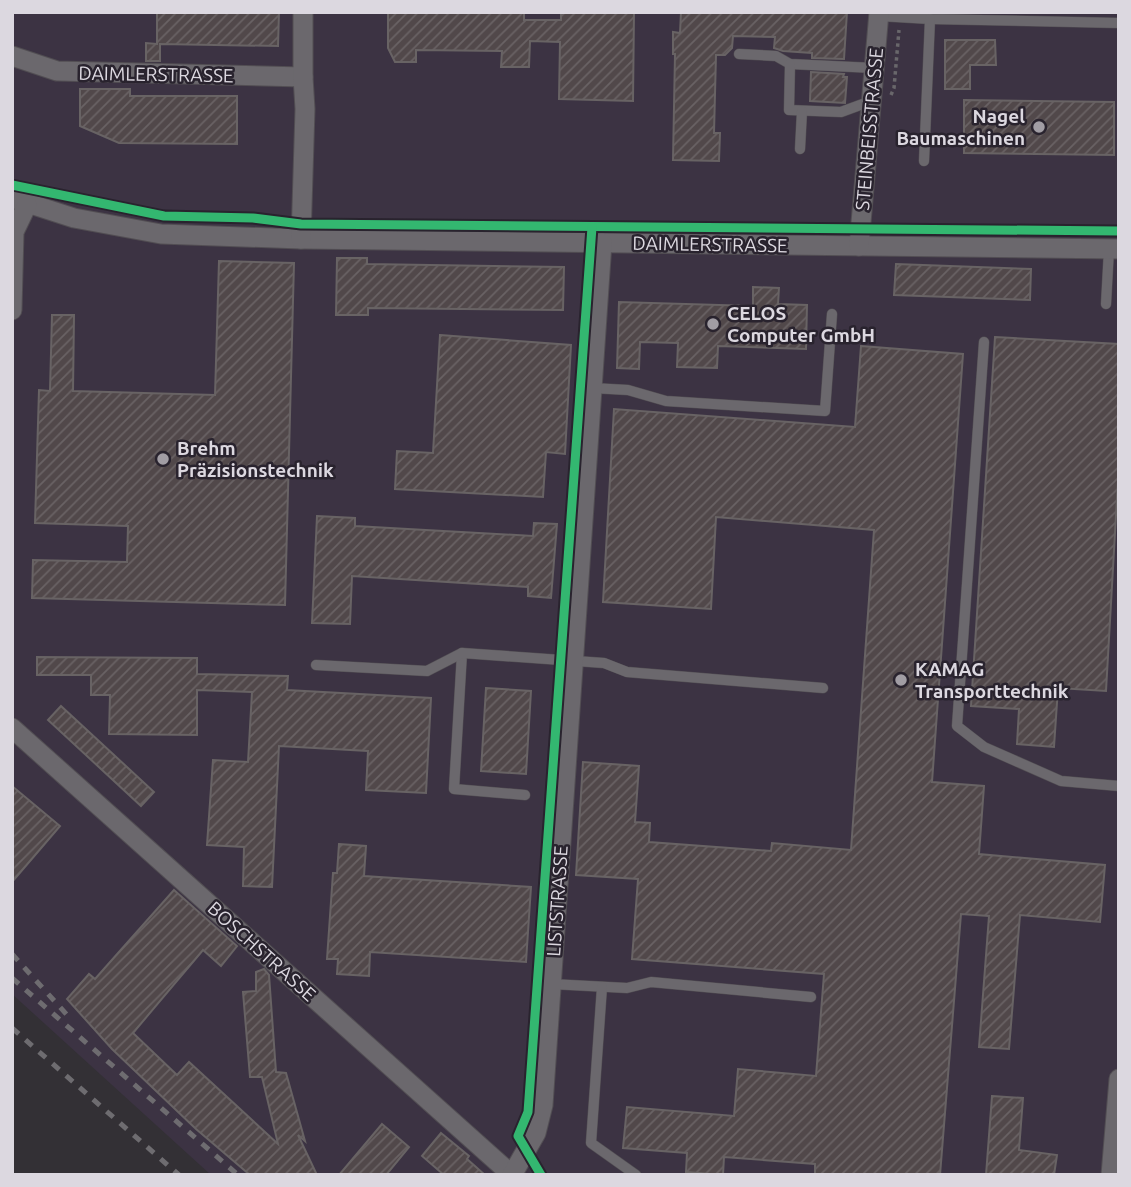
<svg xmlns="http://www.w3.org/2000/svg" width="1131" height="1187" font-family="Ubuntu,sans-serif">
	<style>
		.built { fill: #3c3343 }
		.building { fill: url(#building-hatch); stroke: #686364; stroke-width: 2 }
		.lines { fill: none; stroke-linecap: round; stroke-linejoin: round }
		.lane-casing { stroke: #524e53; stroke-width: 11 }
		.street-casing { stroke: #524e53; stroke-width: 21 }
		.path { stroke: #69676b; stroke-width: 3.5; stroke-dasharray: 3.5 3.5; stroke-linecap: butt }
		.lane { stroke: #6b686d; stroke-width: 10 }
		.street { stroke: #6b686d; stroke-width: 19 }
		.rail { stroke: #6e6c70; stroke-width: 5; stroke-dasharray: 9 9; stroke-linecap: butt }
		.cycleway-casing { stroke: #29232e; stroke-width: 13 }
		.cycleway { stroke: #33b770; stroke-width: 9 }
		.poi-dot { fill: #a19da4; stroke: #29232e; stroke-width: 2.5 }
		.labels { text-anchor: middle; stroke-width: 5; stroke-linejoin: round; paint-order: stroke }
		.street-label { font-size: 19px; fill: #dcd8e0; stroke: #29232e }
		.poi-label { font-size: 19px; font-weight: bold; fill: #dcd8e0; stroke: #29232e; text-anchor: start }
	</style>
	<defs>
		<pattern id="building-hatch" width="6" height="6" patternUnits="userSpaceOnUse" patternTransform="scale(1.75)"><rect width="6" height="6" fill="#51484a"/><path d="M-1 1l2-2M0 6l6-6M5 7l2-2" fill="none" stroke="#696264"/></pattern>
	</defs>
	<rect width="100%" height="100%" fill="#333035"/>
	<polygon class="built" points="12,12 1119,12 1119,1175 211,1175 12,994"/>
	<g class="building">
		<polygon points="157,12 279,12 278,46 160,44 160,61 146,61 146,43 157,44"/>
		<polygon points="388,12 524,12 524,20 561,20 561,12 634,12 633,101 559,99 560,42 530,41 529,67 501,67 502,51 416,50 416,62 395,62 388,48"/>
		<polygon points="681,12 847,12 844,59 812,58 812,53 783,51 774,48 775,37 733,36 732,48 725,55 716,55 714,133 720,133 719,161 673,160 675,54 673,54 673,32 680,33"/>
		<polygon points="945,40 995,40 996,65 970,65 970,89 945,89"/>
		<polygon points="811,72 844,74 843,77 847,77 845,103 810,101"/>
		<polygon points="80,89 130,89 130,96 237,96 237,144 119,143 80,126"/>
		<polygon points="964,100 1114,102 1114,155 964,153"/>
		<polygon points="337,258 367,258 367,264 564,267 563,310 368,308 368,315 336,315"/>
		<polygon points="219,261 294,263 285,605 32,598 33,560 127,562 128,526 35,523 39,390 50,391 52,315 74,315 73,391 215,395"/>
		<polygon points="896,264 1031,269 1030,300 894,295"/>
		<polygon points="753,287 779,288 778,304 807,305 806,349 718,346 717,368 677,367 678,343 640,342 639,369 617,368 619,302 753,306"/>
		<polygon points="440,335 571,345 565,454 546,452 543,497 395,489 397,451 433,453"/>
		<polygon points="995,337 1119,344 1119,463 1106,691 1058,688 1054,747 1017,744 1019,709 971,706"/>
		<polygon points="861,346 963,354 932,782 984,786 979,854 1105,865 1100,922 1020,915 1009,1049 979,1047 989,916 961,914 940,1175 815,1175 815,1164 724,1157 723,1175 686,1172 687,1153 623,1148 627,1107 734,1116 738,1069 816,1076 824,974 632,959 638,879 576,875 583,762 639,766 635,822 650,823 649,842 771,851 772,843 851,850 874,530 716,517 711,609 603,602 614,409 855,427"/>
		<polygon points="317,516 355,518 355,526 533,536 534,523 557,524 551,598 528,596 528,587 352,576 350,624 312,623"/>
		<polygon points="37,657 197,658 197,674 288,676 287,690 431,698 426,793 366,790 368,751 279,746 272,887 243,886 244,847 207,845 213,760 248,762 252,692 197,690 197,735 109,734 110,695 91,695 91,675 37,675"/>
		<polygon points="486,688 531,691 526,774 481,771"/>
		<polygon points="61,706 154,792 141,806 48,720"/>
		<polygon points="12,786 60,826 12,882"/>
		<polygon points="339,844 366,846 364,876 531,887 526,962 370,952 369,976 337,974 338,959 327,959 333,873 337,873"/>
		<polygon points="174,890 237,946 221,966 203,950 133,1033 177,1075 189,1062 278,1144 262,1077 250,1077 243,992 256,991 256,972 264,969 269,975 276,1072 286,1073 305,1141 298,1135 317,1175 250,1175 196,1129 112,1049 67,999 89,974 95,979"/>
		<polygon points="992,1096 1023,1098 1019,1150 1057,1155 1054,1175 986,1175"/>
		<polygon points="382,1124 409,1147 386,1175 339,1175"/>
		<polygon points="441,1133 469,1156 467,1159 485,1175 444,1175 422,1156"/>
	</g>
	<g class="lines">
		<defs>
			<g id="lane">
				<polyline points="879,16 930,19 1119,23"/>
				<polyline points="739,54 776,56 790,64 874,68"/>
				<polyline points="790,64 789,110 841,112 871,101"/>
				<polyline points="800,149 802,111"/>
				<polyline points="924,161 930,19"/>
				<polyline points="1106,304 1109,249"/>
				<polyline points="984,342 957,726 984,747 1061,781 1119,786"/>
				<polyline points="592,388 628,390 666,401 825,411 832,314"/>
				<polyline points="462,653 454,789 525,795"/>
				<polyline points="316,665 427,671 462,653 604,663 627,672 823,688"/>
				<polyline points="551,984 627,988 651,982 811,997"/>
				<polyline points="602,987 591,1143 636,1175"/>
			</g>
			<g id="street">
				<polyline points="12,56 57,71 303,77"/>
				<polyline points="12,198 74,218 161,234 301,239 1119,249"/>
				<polyline points="301,239 305,109 303,77 303,12"/>
				<polyline points="859,246 879,12"/>
				<polyline points="12,310 14,232 27,205"/>
				<polyline points="12,728 512,1175"/>
				<polyline points="512,1175 536,1133 543,1105 602,243"/>
				<polyline points="1111,1175 1119,1079"/>
			</g>
		</defs>
		<use href="#lane" class="lane-casing"/>
		<use href="#street" class="street-casing"/>
		<polyline class="path" points="891,95 894,88 899,30"/>
		<use href="#lane" class="lane"/>
		<use href="#street" class="street"/>
		<g class="rail">
			<polyline points="12,954 68,1016"/>
			<polyline points="12,978 238,1175"/>
			<polyline points="12,1028 179,1175"/>
		</g>
		<defs>
			<g id="cycleway">
				<polyline points="12,185 164,216 253,218 301,224 1119,231"/>
				<polyline points="541,1175 518,1136 528,1112 592,227"/>
			</g>
		</defs>
		<use href="#cycleway" class="cycleway-casing"/>
		<use href="#cycleway" class="cycleway"/>
	</g>
	<g class="poi-dot">
		<circle cx="1039" cy="127" r="7"/>
		<circle cx="713" cy="324" r="7"/>
		<circle cx="163" cy="459" r="7"/>
		<circle cx="901" cy="680" r="7"/>
	</g>
	<g class="labels">
		<g class="street-label">
			<text transform="translate(156 74) rotate(1)" y="7">DAIMLERSTRASSE</text>
			<text transform="translate(869 129) rotate(-85)" y="7">STEINBEISSTRASSE</text>
			<text transform="translate(710 244) rotate(1)" y="7">DAIMLERSTRASSE</text>
			<text transform="translate(557 901) rotate(-86)" y="7">LISTSTRASSE</text>
			<text transform="translate(262 951) rotate(42)" y="7">BOSCHSTRASSE</text>
		</g>
		<g class="poi-label">
			<text x="1025" y="123" text-anchor="end">Nagel<tspan x="1025" dy="22">Baumaschinen</tspan></text>
			<text x="727" y="320">CELOS<tspan x="727" dy="22">Computer GmbH</tspan></text>
			<text x="177" y="455">Brehm<tspan x="177" dy="22">Präzisionstechnik</tspan></text>
			<text x="915" y="676">KAMAG<tspan x="915" dy="22">Transporttechnik</tspan></text>
		</g>
	</g>
	<rect width="1131" height="1187" fill="none" stroke="#dcd8e0" stroke-width="28"/>
</svg>
